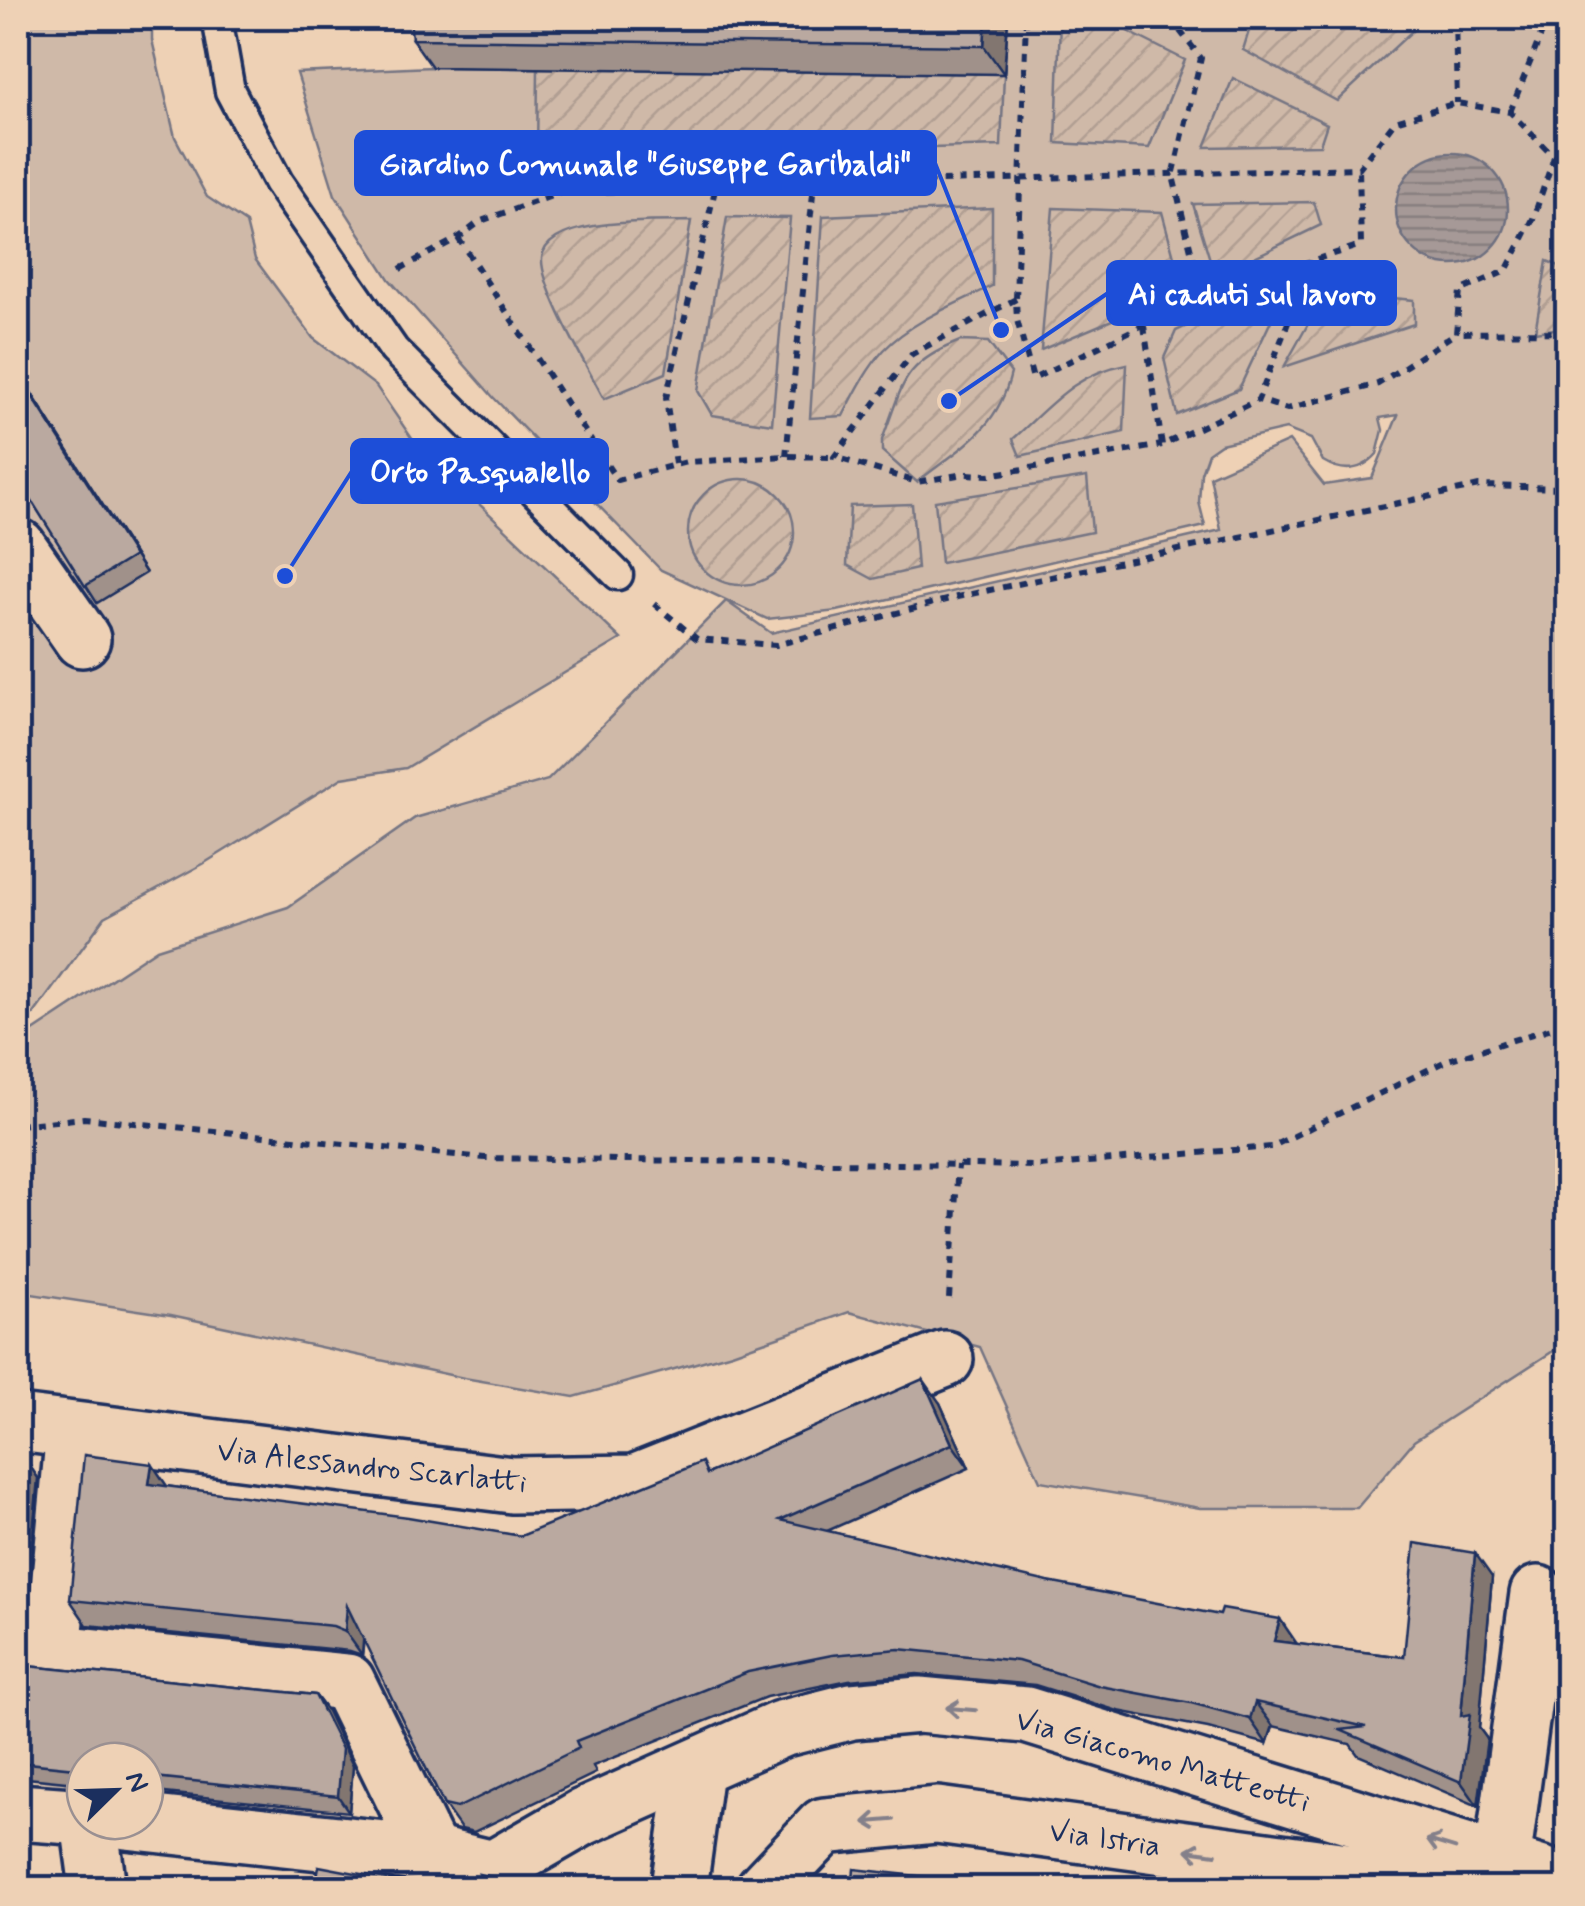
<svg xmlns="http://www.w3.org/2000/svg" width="1585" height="1906" font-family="Mynerve,sans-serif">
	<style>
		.green { fill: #cfb9a8; stroke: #757483; stroke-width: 2.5 }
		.garden { fill: url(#garden-furrows); stroke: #757483; stroke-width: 2.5 }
		.water { fill: url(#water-rules); stroke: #6e6f80; stroke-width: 2.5 }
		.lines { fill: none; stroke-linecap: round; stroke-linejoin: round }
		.lane-casing { stroke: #1b2f5e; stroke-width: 35 }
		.street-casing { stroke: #1b2f5e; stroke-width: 62 }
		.path { stroke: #1b2f5e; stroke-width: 6; stroke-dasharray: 8 8; stroke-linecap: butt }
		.lane { stroke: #eed1b5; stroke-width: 28 }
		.street { stroke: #eed1b5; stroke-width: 55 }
		.wall { fill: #a0918a; stroke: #1b2f5e; stroke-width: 2.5 }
		.shaded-wall { fill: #827670; stroke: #1b2f5e; stroke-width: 2.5 }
		.building { fill: #baa9a0; stroke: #1b2f5e; stroke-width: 2.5 }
		.oneway { stroke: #84808a }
		.labels { text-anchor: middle; stroke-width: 9; stroke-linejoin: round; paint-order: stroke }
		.street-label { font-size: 30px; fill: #1b2f5e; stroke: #eed1b5 }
		.leader { fill: none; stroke: #1d4ed8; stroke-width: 4 }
		.callout-dot { fill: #1d4ed8; stroke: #eed1b5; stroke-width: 4 }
		.callout { fill: #1d4ed8; stroke: #1d4ed8; stroke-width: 4 }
		.callout-label { font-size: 32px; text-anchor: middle; font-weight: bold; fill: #fff }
	</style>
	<defs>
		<pattern id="garden-furrows" width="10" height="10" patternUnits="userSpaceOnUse" patternTransform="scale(2.5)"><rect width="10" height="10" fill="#cfb9a8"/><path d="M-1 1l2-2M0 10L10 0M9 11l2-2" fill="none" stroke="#b19f93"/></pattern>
		<pattern id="water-rules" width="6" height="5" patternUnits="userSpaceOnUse" patternTransform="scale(2.5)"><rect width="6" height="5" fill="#a69997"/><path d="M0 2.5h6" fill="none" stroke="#867d7e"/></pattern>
	</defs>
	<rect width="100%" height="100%" fill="#eed1b5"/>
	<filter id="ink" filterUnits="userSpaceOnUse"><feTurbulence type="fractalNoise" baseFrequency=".01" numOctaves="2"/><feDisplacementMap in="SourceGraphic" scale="20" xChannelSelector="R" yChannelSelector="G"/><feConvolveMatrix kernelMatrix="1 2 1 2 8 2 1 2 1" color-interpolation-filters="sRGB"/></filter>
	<g filter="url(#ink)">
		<g class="green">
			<polygon points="18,18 152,18 152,40 175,137 207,197 246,223 255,259 313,338 376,386 415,443 621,639 406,768 342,778 203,864 105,917 33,1015 18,1017"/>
			<path d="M1008,18H1567V1342L1414,1441L1357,1508H1200L1040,1481L980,1347L849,1312L732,1353L574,1397L464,1378L171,1315L18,1292V1041L157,949L288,907L415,818L548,780L726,601L771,633L1221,530L1210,476L1289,441L1324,485L1372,478L1398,415L1380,418L1383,430L1377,454C1361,472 1343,473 1323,461L1311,439L1286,429L1221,444L1208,453L1201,473L1199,502L1205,526L837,611L767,619L661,570L493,397L389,279L335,195L297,73L432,67L1004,74Z"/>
		</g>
		<g class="garden">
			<polygon points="1060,18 1101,18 1185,60 1149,148 1056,143"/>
			<polygon points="1253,18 1422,18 1424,20 1337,101 1243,50"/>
			<polygon points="538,67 1004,74 1001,146 537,159"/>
			<polygon points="1233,78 1327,124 1320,145 1205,147"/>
			<polygon points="1314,202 1321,225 1215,276 1193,204"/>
			<path d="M992,208V286C956,304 912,321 884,350C866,370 855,393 843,416L810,418L823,216Z"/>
			<polygon points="1053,208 1162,212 1183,290 1041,350"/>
			<polygon points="727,217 790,218 772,424 712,415 698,391"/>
			<path d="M691,221L666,373L604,399C589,370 540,287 542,258C546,216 661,222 691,221Z"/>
			<polygon points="1547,261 1567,269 1567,327 1535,332"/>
			<polygon points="1285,291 1239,389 1177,415 1164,358 1176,331 1237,302"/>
			<polygon points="1326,292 1414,300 1414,324 1284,367"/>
			<path d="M960,341L988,342L1011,373C998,430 960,448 917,482L882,451V440C904,384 900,365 960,341Z"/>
			<path d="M1127,364L1124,432L1020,456L1013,439C1051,405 1074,374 1127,364Z"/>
			<polygon points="1087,477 1092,532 941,563 935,501"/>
			<circle cx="741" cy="532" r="53"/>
			<polygon points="912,504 917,569 873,579 847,565 850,506"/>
		</g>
		<circle class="water" cx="1452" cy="209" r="56"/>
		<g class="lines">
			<defs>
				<polyline id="lane" points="217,18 230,91 278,182 394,350 618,575"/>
				<g id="street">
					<polyline points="18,547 82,639"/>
					<polyline points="18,1423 512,1485 634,1483 945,1359"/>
					<polyline points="18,1649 347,1682 431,1854"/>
					<polyline points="53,1652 74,1431"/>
					<polyline points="18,1812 85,1817"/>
					<polyline points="89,1821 98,1888"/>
					<polyline points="126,1821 431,1854 493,1869 583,1817 781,1729 852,1711 919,1705 1026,1715 1568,1883"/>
					<polyline points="1502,1863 1538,1594"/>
					<polyline points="679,1888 695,1770"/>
					<polyline points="765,1888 824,1826 937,1815 1471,1888"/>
				</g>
			</defs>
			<use href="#lane" class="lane-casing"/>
			<use href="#street" class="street-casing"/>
			<g class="path">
				<polyline points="1026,18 1016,299 1017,320 1033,379 1202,296"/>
				<polyline points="1170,18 1201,58 1173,176 1202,296 1361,245 1359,168"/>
				<polyline points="1455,18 1457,103"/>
				<polyline points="1510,112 1548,18"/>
				<polyline points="1554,157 1533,219 1506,271 1460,291 1456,333 1568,332"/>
				<polyline points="458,238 617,480 687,462 786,456 834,457"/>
				<polyline points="1312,261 1258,400 1287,409 1378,384 1456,333"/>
				<polyline points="400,269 458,238 481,221 560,193 1359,168 1395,121 1457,103 1510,112 1554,157 1568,158"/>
				<polyline points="1016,299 912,354 834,457 917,482 964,474 989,475 1162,445"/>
				<polyline points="1144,326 1162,445 1258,400"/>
				<polyline points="786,456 814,184"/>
				<polyline points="675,464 666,398 715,190"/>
				<polyline points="654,604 697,639 776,645 957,597 1479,486 1568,488"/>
				<polyline points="18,1125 84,1118 485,1158 1040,1166 1271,1147 1448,1060 1568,1023"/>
				<polyline points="949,1298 958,1165"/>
			</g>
			<use href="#lane" class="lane"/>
			<use href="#street" class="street"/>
		</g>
		<g class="wall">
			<polygon points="1008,18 1004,74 432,67 412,39"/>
			<polygon points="18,372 146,573 97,603 18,479"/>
			<polygon points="940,1403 969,1468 827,1531 1297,1644 1404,1657 1492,1577 1479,1728 1487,1739 1478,1806 1358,1755 1350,1744 1273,1726 1267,1744 1208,1728 1118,1711 1035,1685 917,1674 849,1680 766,1697 593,1766 596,1773 474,1832 461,1829 444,1805 364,1639 362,1655 350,1651 87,1625 70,1600 167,1486 521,1536 709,1473"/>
			<polygon points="18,1461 27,1462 38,1478 25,1618 18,1619"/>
			<polygon points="18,1665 315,1695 327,1711 353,1766 349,1812 145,1791 145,1761 85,1761 85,1784 18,1777"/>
		</g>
		<g class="shaded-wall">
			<polygon points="986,18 1008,18 1004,74 984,46"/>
			<polygon points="18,372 146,573 18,374"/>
			<polygon points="923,1379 940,1403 969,1468 952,1444"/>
			<polygon points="27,1462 38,1478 25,1618 18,1608 18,1561"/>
			<polygon points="152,1464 169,1489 149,1484"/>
			<polygon points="1475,1553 1492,1577 1479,1728 1487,1739 1478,1806 1461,1782 1461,1716"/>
			<polygon points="347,1606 364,1630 362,1655 345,1631"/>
			<polygon points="1280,1619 1297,1644 1274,1641"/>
			<polygon points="315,1695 327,1711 353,1766 349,1812 338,1796"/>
			<polygon points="1255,1702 1273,1726 1267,1744 1250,1719"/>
		</g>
		<g class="building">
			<polygon points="410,18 986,18 984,46 412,39"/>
			<polygon points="18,374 134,556 85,586 18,479"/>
			<polygon points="923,1379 952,1444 780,1520 1048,1582 1220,1615 1222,1609 1280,1619 1274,1641 1404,1657 1415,1543 1475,1553 1461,1716 1470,1714 1461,1782 1340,1730 1366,1727 1255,1702 1250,1719 1191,1703 1100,1686 1018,1661 899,1649 832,1655 748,1672 576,1741 579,1748 457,1808 444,1805 347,1606 345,1631 333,1626 70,1600 84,1455 152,1464 149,1484 408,1517 521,1536 702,1462 707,1474"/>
			<polygon points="1568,1440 1568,1497 1558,1444"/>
			<polygon points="18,1461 27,1462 18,1561"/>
			<polygon points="18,1665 315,1695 342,1749 338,1796 145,1776 145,1761 85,1761 85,1769 18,1762"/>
			<polygon points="319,1866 434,1888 315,1888"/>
			<polygon points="854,1869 1008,1886 1007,1888 852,1888"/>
			<polygon points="479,1874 539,1888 485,1888"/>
		</g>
		<defs><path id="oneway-shaft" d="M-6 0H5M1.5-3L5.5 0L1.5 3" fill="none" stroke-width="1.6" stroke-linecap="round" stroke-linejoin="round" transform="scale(2.5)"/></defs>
		<g class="oneway">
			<use href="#oneway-shaft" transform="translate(961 1709) rotate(-175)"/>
			<use href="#oneway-shaft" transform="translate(879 1821) rotate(175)"/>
			<use href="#oneway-shaft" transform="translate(1441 1844) rotate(-163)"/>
			<use href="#oneway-shaft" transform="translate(1201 1852) rotate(-172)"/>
		</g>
	</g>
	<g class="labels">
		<g class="street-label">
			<text transform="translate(372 1466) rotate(6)" y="10">Via Alessandro Scarlatti</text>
			<text transform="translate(1163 1760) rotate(16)" y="10">Via Giacomo Matteotti</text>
			<text transform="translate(1105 1838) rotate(8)" y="10">Via Istria</text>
		</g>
	</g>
	<path class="leader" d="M1001 330L935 163M949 401L1108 293M285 576L352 471"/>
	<g class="callout-dot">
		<circle cx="1001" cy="330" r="10"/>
		<circle cx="949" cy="401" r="10"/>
		<circle cx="285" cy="576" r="10"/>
	</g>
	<g class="callout">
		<rect x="356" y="132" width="579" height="62" rx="10"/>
		<rect x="1108" y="262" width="287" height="62" rx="10"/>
		<rect x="352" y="440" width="255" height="62" rx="10"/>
	</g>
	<g class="callout-label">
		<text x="645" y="174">Giardino Comunale "Giuseppe Garibaldi"</text>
		<text x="1252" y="304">Ai caduti sul lavoro</text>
		<text x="480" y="482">Orto Pasqualello</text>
	</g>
	<rect width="1585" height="1906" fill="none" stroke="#eed1b5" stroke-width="60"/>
	<rect x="30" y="30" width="1525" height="1846" fill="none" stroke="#1b2f5e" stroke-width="4" filter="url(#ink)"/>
	<g transform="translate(115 1791) rotate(67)"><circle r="48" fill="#eed1b5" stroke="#9a9092" stroke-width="2.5"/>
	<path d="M0-8L18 38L0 25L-18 38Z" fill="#1b2f5e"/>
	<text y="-15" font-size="28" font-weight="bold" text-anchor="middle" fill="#1b2f5e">N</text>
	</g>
</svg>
